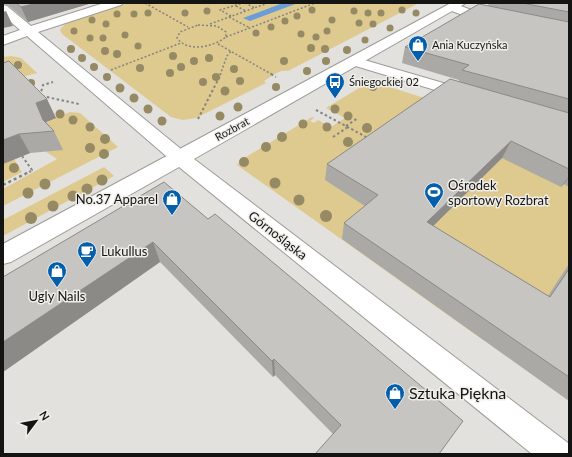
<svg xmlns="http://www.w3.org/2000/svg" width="572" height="457" font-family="Lato,sans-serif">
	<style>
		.green { fill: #dec98f }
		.water { fill: #6b9ed9 }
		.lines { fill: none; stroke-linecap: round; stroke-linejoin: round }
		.street-casing { stroke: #9d9c98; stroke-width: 2 }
		.secondary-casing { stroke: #9d9c98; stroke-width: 2 }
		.path-far2 { stroke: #858481; stroke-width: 1.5; stroke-dasharray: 2 2; stroke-linecap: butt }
		.path-far1 { stroke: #858481; stroke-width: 2; stroke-dasharray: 2.5 2.5; stroke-linecap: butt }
		.path { stroke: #858481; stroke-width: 2.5; stroke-dasharray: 3 3; stroke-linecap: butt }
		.street { fill: #fff; fill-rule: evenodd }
		.secondary { fill: #fff; fill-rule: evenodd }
		.tree { fill: #958a64 }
		.wall { fill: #aaa9a6 }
		.shaded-wall { fill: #8b8a87 }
		.building { fill: #c6c5c1; stroke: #8b8a87 }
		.labels { text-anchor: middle; stroke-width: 3; stroke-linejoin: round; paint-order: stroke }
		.far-poi-label { font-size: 11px; fill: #141412; stroke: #f0eeea; text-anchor: start }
		.far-street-label { font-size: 11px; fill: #141412; stroke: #f0eeea }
		.poi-label { font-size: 13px; fill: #141412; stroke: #f0eeea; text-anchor: start }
		.street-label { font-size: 13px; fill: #141412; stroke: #f0eeea }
		.near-poi-label { font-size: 16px; fill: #141412; stroke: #f0eeea; text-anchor: start }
	</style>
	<rect width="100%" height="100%" fill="#e3e1dd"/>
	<g class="green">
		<path d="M129,3H419L288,71C278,69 270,78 264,81L266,83L196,118L183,120L171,117L62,34L60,30C69,15 112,8 129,3Z"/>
		<polygon points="11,56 21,58 37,73 3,82 3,57"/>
		<polygon points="369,82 374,82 569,144 569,332 512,296 483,340 237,165 241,160 312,117 314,118 310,121 314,123 318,120 331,127 345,118 326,108"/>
		<polygon points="70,112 80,113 118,147 3,206 3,189 57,159 45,151 55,141 40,124"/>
		<polygon points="14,159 22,172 3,182 3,164"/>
		<polygon points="104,167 114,176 3,236 3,220"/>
	</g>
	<polygon class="water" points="283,3 298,3 250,21 243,18"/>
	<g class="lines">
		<defs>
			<g id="street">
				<polygon points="104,3 123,3 121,5 38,32 187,154 189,158 187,162 180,164 173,162 27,36 3,45 3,36 20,30 3,15 3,5 7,6 31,26"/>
				<polygon points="453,3 474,11 500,15 502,18 496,22 468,17 449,10 447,7"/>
				<polygon points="354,57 474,92 476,95 474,98 468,100 349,64 347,61 349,58"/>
			</g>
			<polygon id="secondary" points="451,3 466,3 194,159 568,443 569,454 532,454 179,167 11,262 3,264 3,244"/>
		</defs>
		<use href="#street" class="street-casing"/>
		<use href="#secondary" class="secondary-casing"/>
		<g class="path-far2">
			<polyline points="145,3 188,27"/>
			<polyline points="245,3 255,8"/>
			<polyline points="236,6 246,11"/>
			<polyline points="231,16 220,10 243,3"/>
			<polyline points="229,17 250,28"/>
			<polyline points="210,24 268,3"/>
			<path d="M198,25L217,26L226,32V37C213,47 188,53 177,38L180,32Z"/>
			<polyline points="226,37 315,3"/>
			<polyline points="218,44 273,75"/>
			<polyline points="111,70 181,43"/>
			<polyline points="220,75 227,56 231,51"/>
		</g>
		<g class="path-far1">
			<polyline points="271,74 276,77"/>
			<polyline points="40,96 43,85 53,82"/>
			<polyline points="42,96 79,104"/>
			<polyline points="316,110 368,138"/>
			<polyline points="198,119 221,74"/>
			<polyline points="346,126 358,118"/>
			<polyline points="333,137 348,127"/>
			<polyline points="22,156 32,170 29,172"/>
		</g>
		<polyline class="path" points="3,185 31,171"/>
		<use href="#street" class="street"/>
		<use href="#secondary" class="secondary"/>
	</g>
	<g class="tree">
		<circle cx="312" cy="10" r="3.5"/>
		<circle cx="402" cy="10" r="3.5"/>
		<circle cx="207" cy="11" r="3.5"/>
		<circle cx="354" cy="11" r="3.5"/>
		<circle cx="148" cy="13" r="3.5"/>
		<circle cx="185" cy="13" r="3.5"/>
		<circle cx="368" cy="13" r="3.5"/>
		<circle cx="381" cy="13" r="3.5"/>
		<circle cx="416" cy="13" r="3.5"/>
		<circle cx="117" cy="14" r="3.5"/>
		<circle cx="134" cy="14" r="3.5"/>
		<circle cx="297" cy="16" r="3.5"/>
		<circle cx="92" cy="20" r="3.5"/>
		<circle cx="332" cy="20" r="3.5"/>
		<circle cx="285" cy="21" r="3.5"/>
		<circle cx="359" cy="23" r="3.5"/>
		<circle cx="106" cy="24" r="3.5"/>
		<circle cx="373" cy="24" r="3.5"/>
		<circle cx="271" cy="27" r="3.5"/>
		<circle cx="390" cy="28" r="3.5"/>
		<circle cx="74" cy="31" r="3.5"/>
		<circle cx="327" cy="31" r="3.5"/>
		<circle cx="256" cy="33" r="3.5"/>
		<circle cx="301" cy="34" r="3.5"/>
		<circle cx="125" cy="35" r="3.5"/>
		<circle cx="316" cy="37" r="3.5"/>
		<circle cx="90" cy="38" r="3.5"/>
		<circle cx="103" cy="38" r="3.5"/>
		<circle cx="365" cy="40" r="3.5"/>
		<circle cx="138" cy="46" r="3.5"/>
		<circle cx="311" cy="48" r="4"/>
		<circle cx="71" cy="49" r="4"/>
		<circle cx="325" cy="49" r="4"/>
		<circle cx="347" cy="50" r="4"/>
		<circle cx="105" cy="51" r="4"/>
		<circle cx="117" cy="54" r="4"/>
		<circle cx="173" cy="56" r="4"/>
		<circle cx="82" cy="58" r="4"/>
		<circle cx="209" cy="58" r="4"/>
		<circle cx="194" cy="61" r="4"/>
		<circle cx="284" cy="61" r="4"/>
		<circle cx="326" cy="61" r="4"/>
		<circle cx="18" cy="65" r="4"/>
		<circle cx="94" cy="67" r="4"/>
		<circle cx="181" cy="67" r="4"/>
		<circle cx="140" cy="68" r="4"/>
		<circle cx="234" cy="69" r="4"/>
		<circle cx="307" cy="71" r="4"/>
		<circle cx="170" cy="73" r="4"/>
		<circle cx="107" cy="77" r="4"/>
		<circle cx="216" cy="77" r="4"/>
		<circle cx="240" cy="81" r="4"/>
		<circle cx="203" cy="82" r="4"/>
		<circle cx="31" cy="83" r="4"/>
		<circle cx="276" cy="87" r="4"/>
		<circle cx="373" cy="87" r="4"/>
		<circle cx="120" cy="88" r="4.5"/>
		<circle cx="225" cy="91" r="4.5"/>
		<circle cx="134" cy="98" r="4.5"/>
		<circle cx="238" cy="107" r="4.5"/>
		<circle cx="148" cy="109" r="4.5"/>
		<circle cx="335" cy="109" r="4.5"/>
		<circle cx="60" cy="114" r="4.5"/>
		<circle cx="220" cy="116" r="4.5"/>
		<circle cx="348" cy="116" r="4.5"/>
		<circle cx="73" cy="120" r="4.5"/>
		<circle cx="162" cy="121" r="4.5"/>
		<circle cx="303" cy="124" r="4.5"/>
		<circle cx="90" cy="127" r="4.5"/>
		<circle cx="327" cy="127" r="4.5"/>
		<circle cx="367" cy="128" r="5"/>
		<circle cx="282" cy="137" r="5"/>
		<circle cx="105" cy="139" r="5"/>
		<circle cx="348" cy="142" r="5"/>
		<circle cx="266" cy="147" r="5"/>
		<circle cx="90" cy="148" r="5"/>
		<circle cx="104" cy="154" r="5"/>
		<circle cx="244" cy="162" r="5"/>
		<circle cx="14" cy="168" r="5"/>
		<circle cx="102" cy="180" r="5.5"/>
		<circle cx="275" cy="183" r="5.5"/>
		<circle cx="45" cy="184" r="5.5"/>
		<circle cx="87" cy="189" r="5.5"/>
		<circle cx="28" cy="193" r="5.5"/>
		<circle cx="73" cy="196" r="5.5"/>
		<circle cx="299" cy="200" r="5.5"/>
		<circle cx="53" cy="206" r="5.5"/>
		<circle cx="326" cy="216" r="6"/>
		<circle cx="31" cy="218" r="6"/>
	</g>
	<g class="wall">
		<polygon points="3,3 92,3 28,22 8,5 3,4"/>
		<polygon points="489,3 569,3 569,187 564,184 561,187 502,158 433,226 548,296 569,264 569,401 342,239 344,223 365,206 325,180 327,164 459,81 459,80 402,63 405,47 488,6"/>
		<polygon points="3,63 56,118 46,122 54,131 63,150 30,153 3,164"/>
		<polygon points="208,219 463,421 333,434 275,375 273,377 160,262 3,372 3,277"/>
	</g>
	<g class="shaded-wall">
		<polygon points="37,3 92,3 28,22 21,7"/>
		<polygon points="6,11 13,26 3,28 3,12"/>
		<polygon points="47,99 56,118 46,122 50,131 43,120 36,103"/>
		<polygon points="19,134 30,153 3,164 3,140"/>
		<polygon points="511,141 502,158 421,238 427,222"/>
		<polygon points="569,176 569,177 564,184 561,187"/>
		<polygon points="153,242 160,262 3,372 3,342"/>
		<polygon points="274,359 275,375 273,377 272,361"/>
	</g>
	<g class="building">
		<polygon points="16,3 37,3 21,7"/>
		<polygon points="522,3 569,3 569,12"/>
		<polygon points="479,4 569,22 569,99 462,70 469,65 405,47"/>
		<polygon points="9,61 47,99 36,103 43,120 54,131 19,134 3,140 3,63"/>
		<polygon points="450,79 569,113 569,169 511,141 427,222 550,297 569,269 569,377 344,223 378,195 327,164"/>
		<polygon points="164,182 208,219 215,214 463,421 439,454 315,454 341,425 274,359 272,361 153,242 3,342 3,277"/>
	</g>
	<defs>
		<symbol id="shop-pin" viewBox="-11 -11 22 30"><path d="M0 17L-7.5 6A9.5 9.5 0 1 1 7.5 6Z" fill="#035eab" stroke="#f0eeea"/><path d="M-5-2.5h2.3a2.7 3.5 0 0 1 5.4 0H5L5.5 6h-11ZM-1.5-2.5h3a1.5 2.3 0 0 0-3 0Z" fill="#fff"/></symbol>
		<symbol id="bus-pin" viewBox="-11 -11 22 30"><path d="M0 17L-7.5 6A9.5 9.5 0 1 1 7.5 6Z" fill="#035eab" stroke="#f0eeea"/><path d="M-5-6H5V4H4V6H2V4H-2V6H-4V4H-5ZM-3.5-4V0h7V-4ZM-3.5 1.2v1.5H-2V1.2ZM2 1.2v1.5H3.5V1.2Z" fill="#fff"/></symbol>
		<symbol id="stadium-pin" viewBox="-11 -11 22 30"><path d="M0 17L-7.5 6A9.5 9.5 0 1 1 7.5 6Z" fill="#035eab" stroke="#f0eeea"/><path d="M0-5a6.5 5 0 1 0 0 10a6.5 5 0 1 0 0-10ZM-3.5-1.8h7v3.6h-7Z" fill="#fff"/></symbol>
		<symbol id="cafe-pin" viewBox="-11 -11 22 30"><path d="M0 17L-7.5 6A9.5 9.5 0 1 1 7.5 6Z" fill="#035eab" stroke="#f0eeea"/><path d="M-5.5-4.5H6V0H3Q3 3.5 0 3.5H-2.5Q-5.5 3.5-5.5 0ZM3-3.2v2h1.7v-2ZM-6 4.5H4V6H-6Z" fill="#fff"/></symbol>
	</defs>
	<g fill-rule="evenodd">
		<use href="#shop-pin" x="407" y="34" width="22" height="30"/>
		<use href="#bus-pin" x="324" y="71" width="22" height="30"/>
		<use href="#stadium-pin" x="423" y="181" width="22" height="30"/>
		<use href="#shop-pin" x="161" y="188" width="22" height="30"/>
		<use href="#cafe-pin" x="76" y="240" width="22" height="30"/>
		<use href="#shop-pin" x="46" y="260" width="22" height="30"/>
		<use href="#shop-pin" x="384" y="382" width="22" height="30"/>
	</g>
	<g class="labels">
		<g class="far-poi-label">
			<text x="432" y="49">Ania Kuczyńska</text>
			<text x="349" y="86">Śniegockiej 02</text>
		</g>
		<g class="far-street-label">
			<text transform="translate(232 129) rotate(-29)" y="4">Rozbrat</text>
		</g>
		<g class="poi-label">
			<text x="448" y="190">Ośrodek<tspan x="448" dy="15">sportowy Rozbrat</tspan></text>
			<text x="158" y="204" text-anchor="end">No.37 Apparel</text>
			<text x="101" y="256">Lukullus</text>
			<text x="57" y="301" text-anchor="middle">Ugly Nails</text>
		</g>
		<g class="street-label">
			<text transform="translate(278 235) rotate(38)" y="5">Górnośląska</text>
		</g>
		<g class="near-poi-label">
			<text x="409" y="399">Sztuka Piękna</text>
		</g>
	</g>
	<rect width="572" height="457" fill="none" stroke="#141412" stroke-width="8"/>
	<g transform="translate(36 421) rotate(58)" stroke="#f0eeea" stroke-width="3" paint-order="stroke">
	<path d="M0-3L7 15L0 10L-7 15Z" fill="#141412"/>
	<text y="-6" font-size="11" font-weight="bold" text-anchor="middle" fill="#141412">N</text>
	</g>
</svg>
